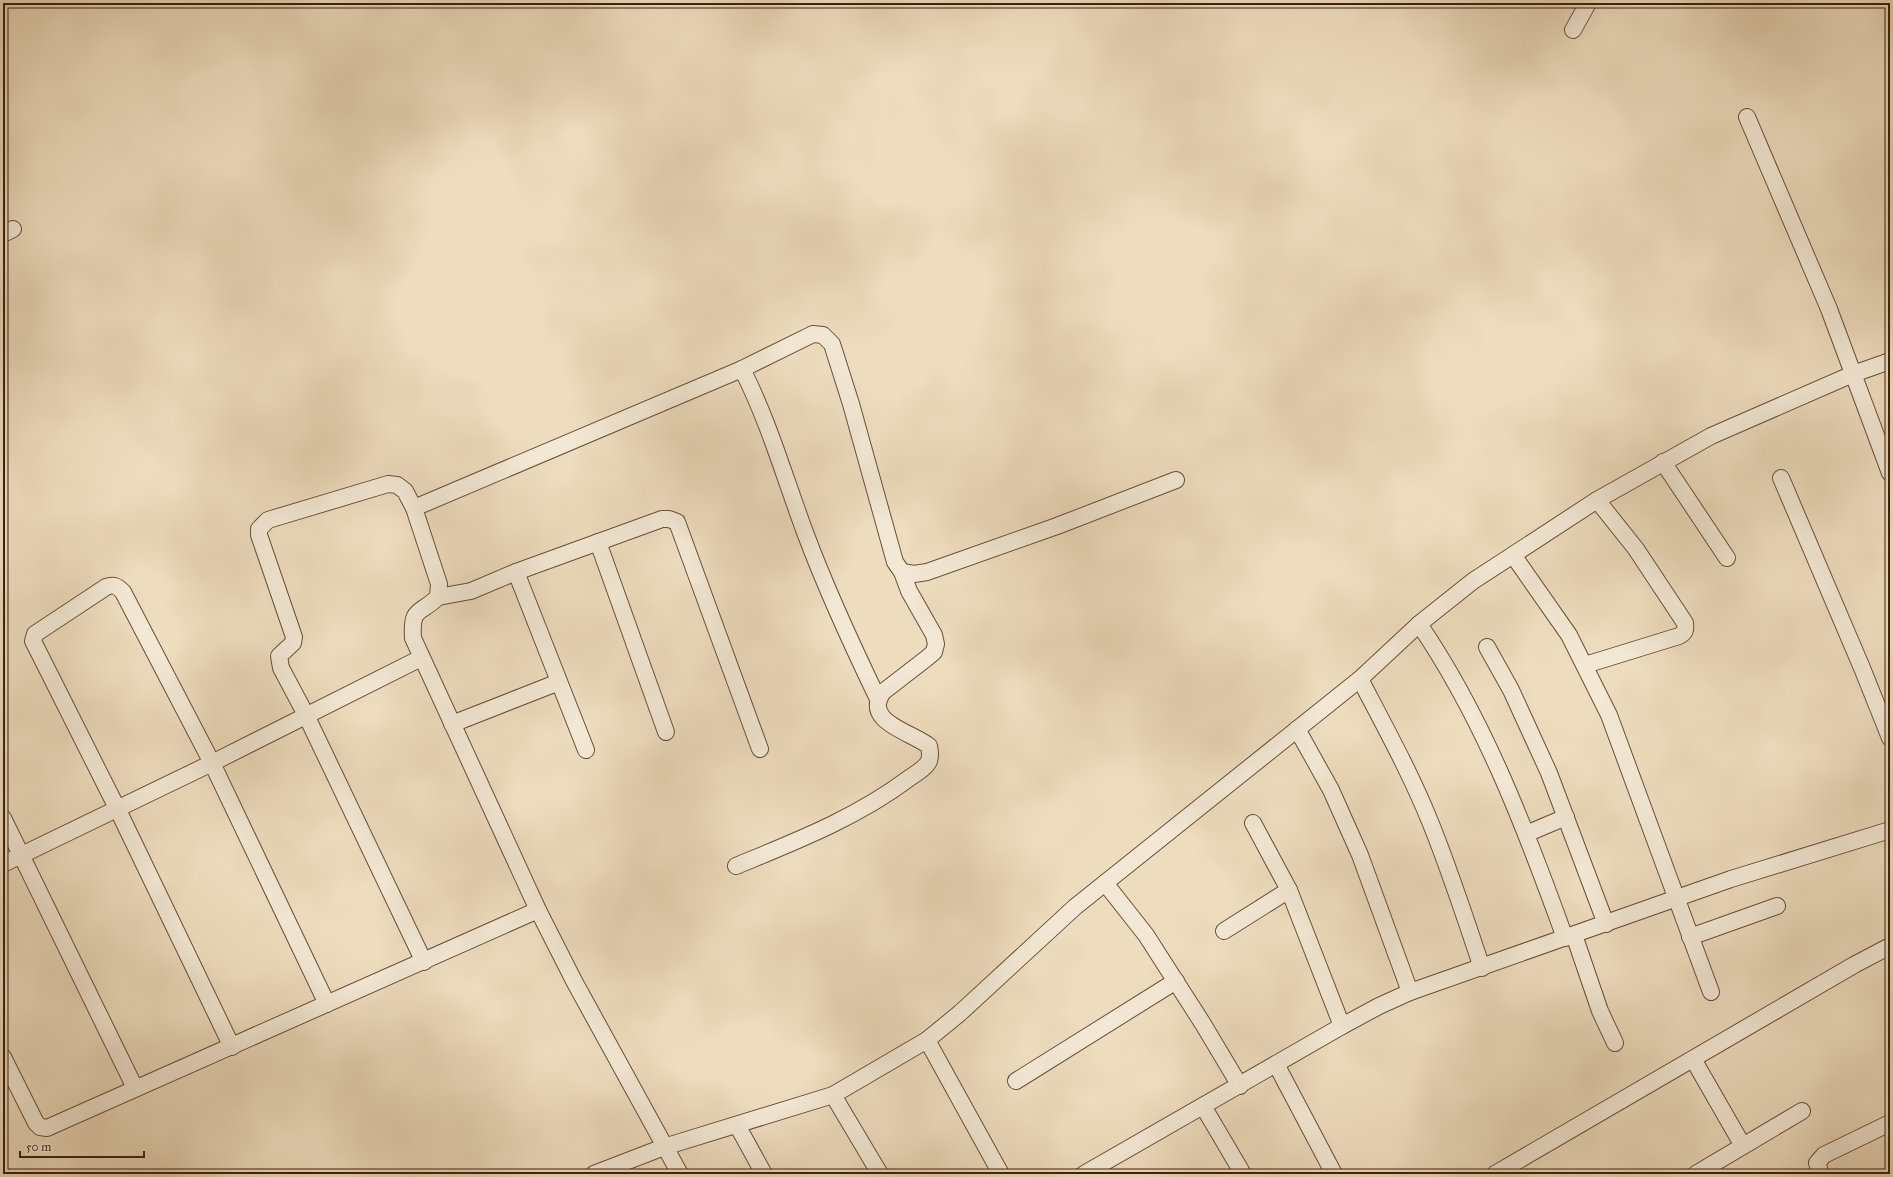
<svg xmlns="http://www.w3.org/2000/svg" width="1893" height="1177" font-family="'IM FELL Great Primer',serif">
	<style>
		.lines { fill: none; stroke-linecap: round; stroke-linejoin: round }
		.minor-casing { stroke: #6a4e39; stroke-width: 18 }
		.minor { stroke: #f3e8d5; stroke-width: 16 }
	</style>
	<rect width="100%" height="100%" fill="#eddcbe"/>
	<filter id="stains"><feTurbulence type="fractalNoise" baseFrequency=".005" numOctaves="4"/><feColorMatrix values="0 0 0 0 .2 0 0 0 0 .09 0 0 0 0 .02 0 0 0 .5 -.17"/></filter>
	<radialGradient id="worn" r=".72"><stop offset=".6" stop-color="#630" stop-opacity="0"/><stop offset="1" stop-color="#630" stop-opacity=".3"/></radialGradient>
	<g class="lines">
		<defs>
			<g id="minor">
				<polyline points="1573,30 1588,3"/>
				<polyline points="1747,117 1829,309 1890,473"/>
				<polyline points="3,234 13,229"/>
				<path d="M742,369C769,422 785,479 806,535C827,591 852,645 878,699"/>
				<polyline points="1663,462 1727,558"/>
				<polyline points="1781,478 1862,668 1890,738"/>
				<polyline points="414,508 742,369 813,334 823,335 832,344 851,404 895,562 902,572 914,574 927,572 1057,526 1176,480"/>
				<polyline points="598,542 666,732"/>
				<polyline points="1513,555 1569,635 1609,715 1711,992"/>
				<polyline points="516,572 586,750"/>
				<polyline points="438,597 471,591 516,572 662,519 669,519 677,522 760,749"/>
				<path d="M1419,624C1484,719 1526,830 1565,938"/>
				<polyline points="1487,647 1511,690 1549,773 1606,924"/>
				<path d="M1585,665L1679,636C1685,633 1686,630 1685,623L1636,549L1597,500"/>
				<path d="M1360,679C1385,727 1411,774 1431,824C1450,871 1466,920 1482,968"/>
				<polyline points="452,724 559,682"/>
				<polyline points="1297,729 1331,790 1360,855 1410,992"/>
				<polyline points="3,818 135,1088"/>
				<polyline points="1253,823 1289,890 1342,1026"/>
				<polyline points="1526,834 1566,817"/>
				<polyline points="3,864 212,763 421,658"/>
				<path d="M736,866C796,841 856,818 908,779C915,774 926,768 929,761C931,755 930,751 929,746C912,732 862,722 883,692L927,658L934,652L936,644L934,635L909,591L902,572"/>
				<polyline points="1105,883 1146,935 1203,1024 1240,1086"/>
				<polyline points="1224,931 1289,890"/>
				<polyline points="1574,935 1600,1011 1615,1043"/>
				<polyline points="1690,937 1777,906"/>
				<path d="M424,962L306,715L281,668L279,656L293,643L294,637L259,535V529L268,520L388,484L397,485L405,491L414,508L439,584L438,597C420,615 411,606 413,638L538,910L574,981L680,1174"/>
				<polyline points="927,1040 1001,1174"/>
				<path d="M232,1047L117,808L33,641L35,634L106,587C114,584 117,586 123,592L212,763L327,1004"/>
				<polyline points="3,1057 36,1123 40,1127 47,1128 538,910"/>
				<polyline points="1693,1059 1743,1146"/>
				<polyline points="1276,1064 1334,1174"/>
				<polyline points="1016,1081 1176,981"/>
				<polyline points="833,1095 880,1174"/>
				<polyline points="1203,1106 1243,1174"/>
				<polyline points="737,1125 764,1174"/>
				<polyline points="594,1174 664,1147 833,1095 927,1040 960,1013 1075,907 1360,679 1419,624 1473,581 1597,500 1711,436 1853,374 1890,361"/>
				<polyline points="1084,1174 1342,1026 1379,1006 1410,992 1731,879 1890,830"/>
				<polyline points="1495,1174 1854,965 1890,946"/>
				<polyline points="1696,1174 1802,1111"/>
				<polyline points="1821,1174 1817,1163 1824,1155 1890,1123"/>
			</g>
		</defs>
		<use href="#minor" class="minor-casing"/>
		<use href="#minor" class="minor"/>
	</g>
	<rect width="1893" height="1177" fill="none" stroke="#eddcbe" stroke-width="16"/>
	<rect x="4" y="4" width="1885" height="1169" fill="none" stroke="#3e1e0d" stroke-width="2"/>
	<rect x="8" y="8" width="1877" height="1161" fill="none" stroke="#3e1e0d"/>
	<path d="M20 1151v6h124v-6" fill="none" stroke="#3e1e0d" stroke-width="2"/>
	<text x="26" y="1151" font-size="12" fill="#3e1e0d" stroke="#f3e8d5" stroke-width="3" paint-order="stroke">50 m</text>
	<rect width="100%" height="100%" filter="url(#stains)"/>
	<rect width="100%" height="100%" fill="url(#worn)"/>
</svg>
